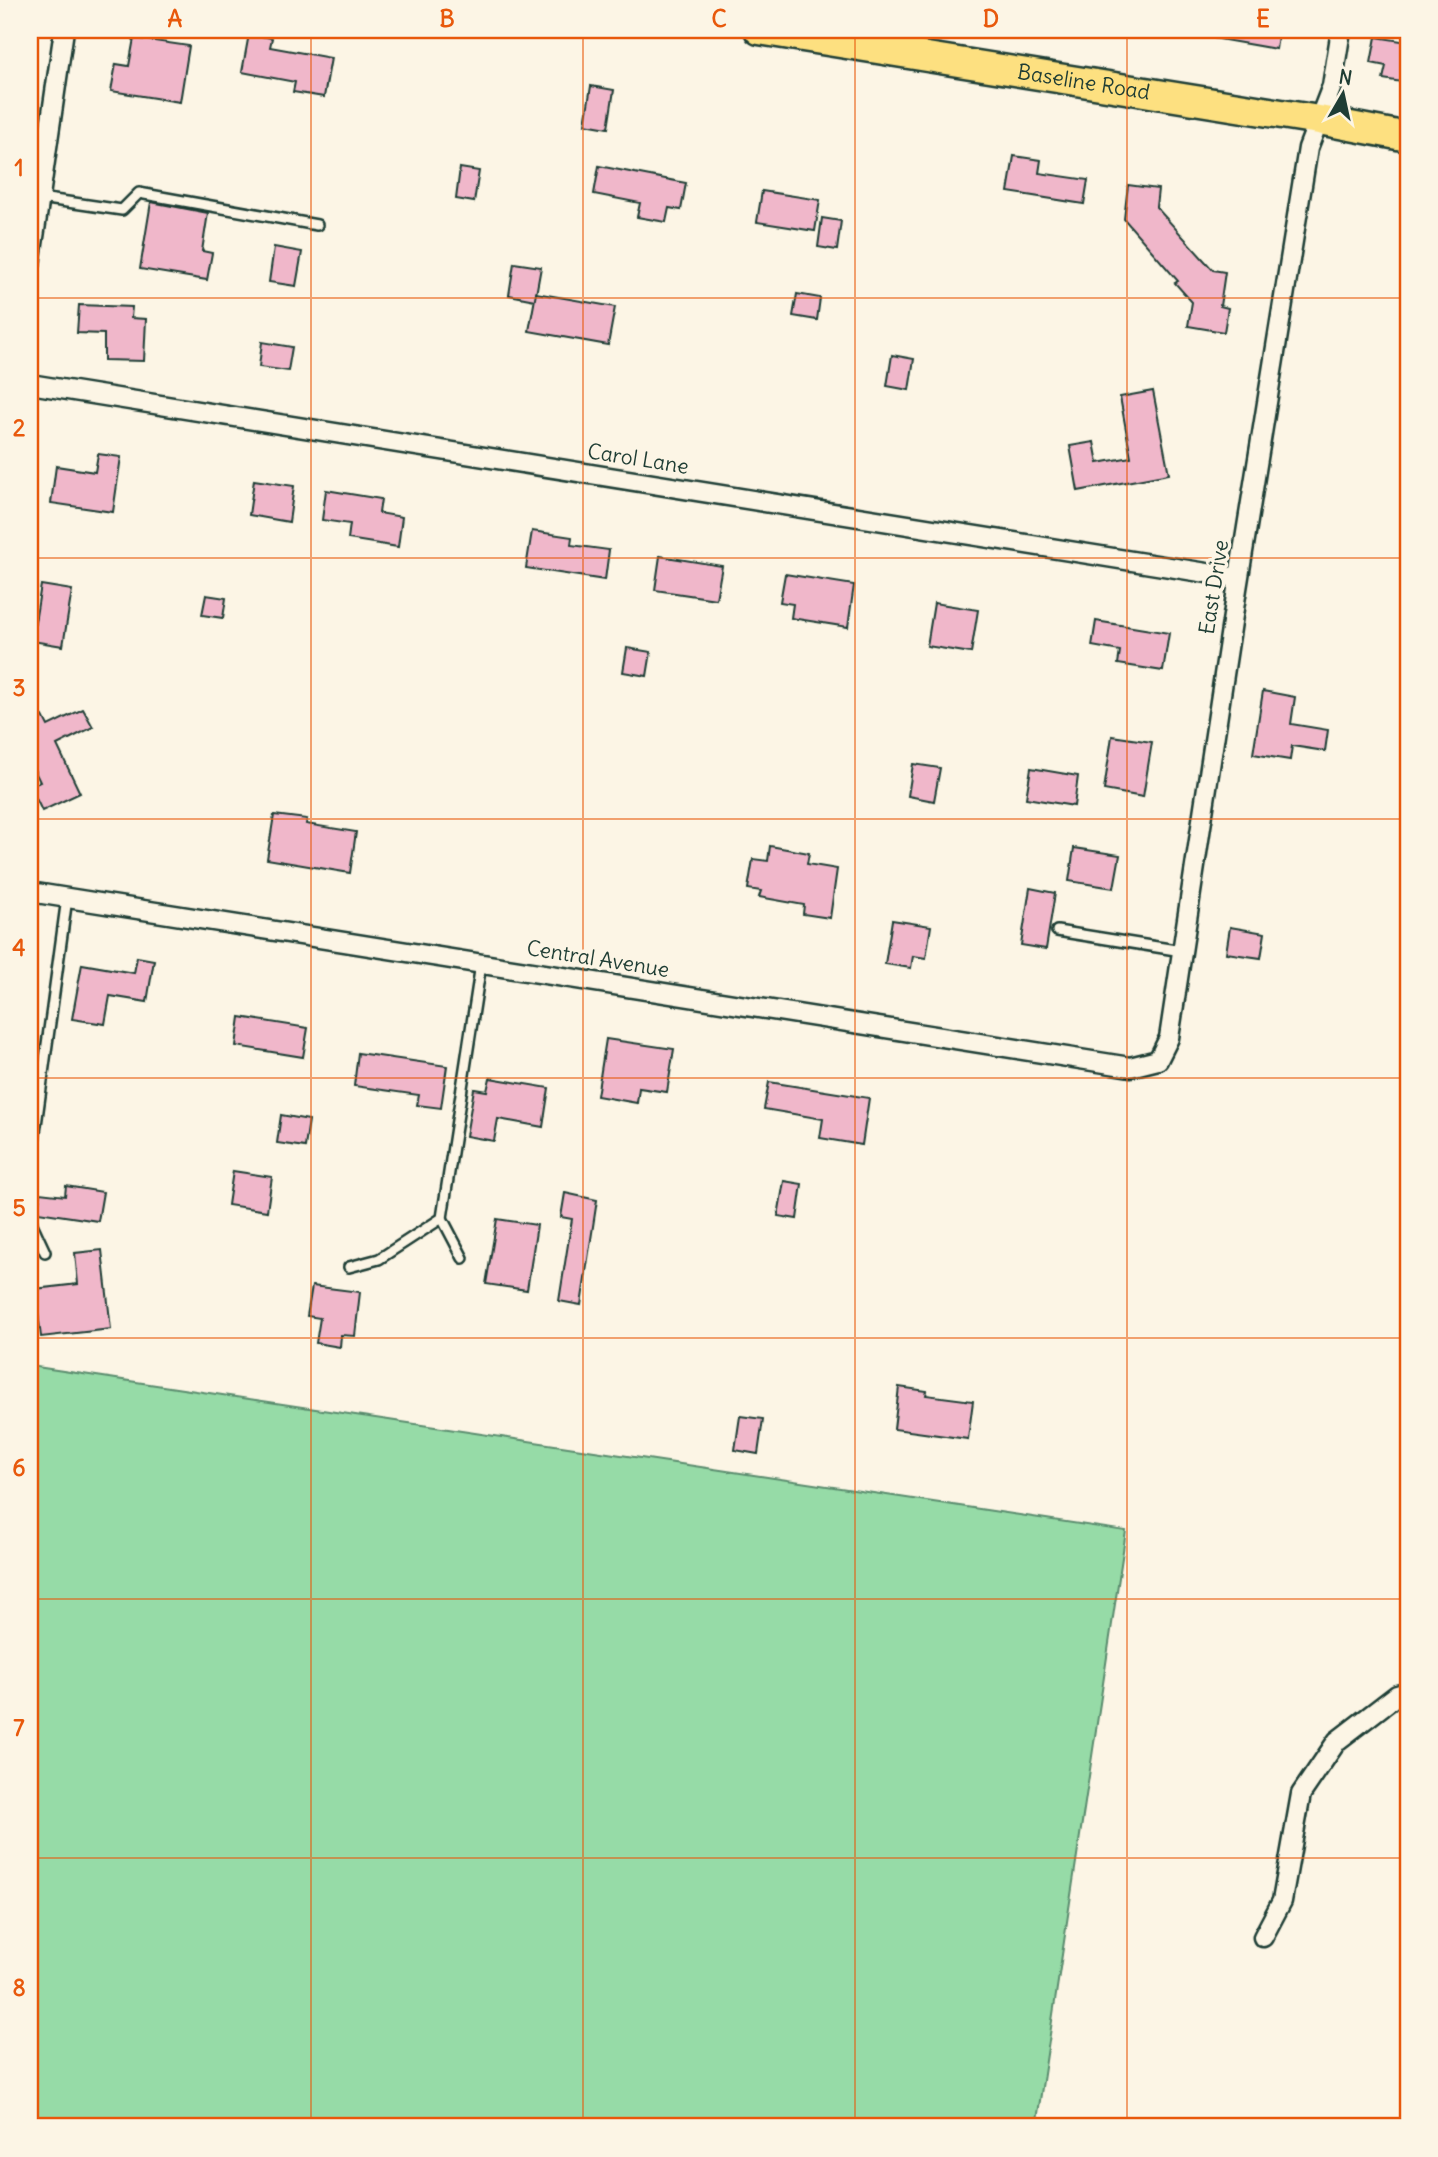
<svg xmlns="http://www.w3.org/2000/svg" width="1438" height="2157" font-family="Delius,sans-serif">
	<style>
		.green { fill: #96dba7; stroke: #5a8c6e; stroke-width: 2 }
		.building { fill: #f0b7ca; stroke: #1f3d34; stroke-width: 2 }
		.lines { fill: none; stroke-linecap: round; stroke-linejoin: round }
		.service-casing { stroke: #1f3d34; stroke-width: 14 }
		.minor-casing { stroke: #1f3d34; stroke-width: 23 }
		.primary-casing { stroke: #1f3d34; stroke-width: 33 }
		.service { stroke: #fcf5e5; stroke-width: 9 }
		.minor { stroke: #fcf5e5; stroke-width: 18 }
		.primary { stroke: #fde080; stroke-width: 28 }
		.grid { fill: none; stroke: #e8590c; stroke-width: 2; stroke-opacity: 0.55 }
		.labels { text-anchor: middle; stroke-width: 7; stroke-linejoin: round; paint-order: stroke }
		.street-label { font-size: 21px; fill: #1f3d34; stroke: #fcf5e5 }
		.neatline { fill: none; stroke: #e8590c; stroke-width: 2.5 }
		.grid-label { font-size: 23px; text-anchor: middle; font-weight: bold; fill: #e8590c }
	</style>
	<rect width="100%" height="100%" fill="#fcf5e5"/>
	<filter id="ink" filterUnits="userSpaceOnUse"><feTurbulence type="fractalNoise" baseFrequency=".0143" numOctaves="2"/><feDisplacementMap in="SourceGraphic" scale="14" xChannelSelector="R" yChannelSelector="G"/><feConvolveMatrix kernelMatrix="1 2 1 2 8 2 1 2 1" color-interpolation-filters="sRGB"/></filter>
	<g filter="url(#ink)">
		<polygon class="green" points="30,1366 1126,1531 1036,2127 30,2127"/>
		<g class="building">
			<polygon points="1214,30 1279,30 1276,49 1213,38"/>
			<polygon points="249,34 272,38 270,47 331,58 324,97 293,92 295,82 242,72"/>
			<polygon points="1376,37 1408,42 1408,83 1383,79 1386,66 1371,63"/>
			<polygon points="134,38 189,46 180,102 111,91 116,64 129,66"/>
			<polygon points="591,86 614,90 608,128 585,124"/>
			<polygon points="1014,156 1041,160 1039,173 1088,180 1084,204 1008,192"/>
			<polygon points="599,166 686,183 681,210 669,208 666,222 637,217 640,203 594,194"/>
			<polygon points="460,168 479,171 474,202 456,199"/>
			<polygon points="1128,185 1158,189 1156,207 1213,270 1225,272 1220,306 1228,308 1224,332 1188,326 1192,302 1175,283 1178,281 1124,219"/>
			<polygon points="762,191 820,200 815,231 757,222"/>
			<polygon points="151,202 208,213 202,251 212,253 207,280 140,269"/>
			<polygon points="822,218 841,221 837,250 818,247"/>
			<polygon points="274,247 302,252 296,286 269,282"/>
			<polygon points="514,263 541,267 535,300 509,295"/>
			<polygon points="536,293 615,307 608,345 529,331"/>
			<polygon points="797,294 820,298 817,320 793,316"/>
			<polygon points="79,305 132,307 131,318 146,319 144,361 104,360 104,334 77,333"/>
			<polygon points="262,342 292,347 288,371 259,367"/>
			<polygon points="892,355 914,359 909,390 887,386"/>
			<polygon points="1153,391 1169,474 1078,491 1070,446 1094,442 1098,463 1131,457 1120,397"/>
			<polygon points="98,454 121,457 113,512 51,503 56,466 95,472"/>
			<polygon points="254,480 294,486 289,522 249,515"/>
			<polygon points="326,490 381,499 379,513 402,517 398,547 348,539 350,524 322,520"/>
			<polygon points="532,531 572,537 571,545 609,550 605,580 526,568"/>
			<polygon points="660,556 722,566 716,599 655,590"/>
			<polygon points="785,574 854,585 848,627 791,618 793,604 780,602"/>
			<polygon points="41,585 72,590 63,646 32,641"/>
			<polygon points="206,595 226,598 223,618 202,615"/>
			<polygon points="934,603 978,610 971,653 927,646"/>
			<polygon points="1096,621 1169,633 1163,671 1118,664 1120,651 1092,646"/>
			<polygon points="627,648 651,652 647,676 623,672"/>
			<polygon points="1263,691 1295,697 1291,724 1328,730 1325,751 1292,746 1290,760 1253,754"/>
			<polygon points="83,709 93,727 57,745 80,793 42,811 30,786 40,782 30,761 30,722 43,716 48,726"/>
			<polygon points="1112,736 1152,742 1143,797 1104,790"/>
			<polygon points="913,764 940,768 934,801 908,796"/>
			<polygon points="1031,768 1078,776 1074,806 1026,798"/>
			<polygon points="274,815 307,819 306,824 356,832 350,873 267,859"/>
			<polygon points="770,846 809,853 807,864 837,869 830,918 803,914 804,905 759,897 761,891 748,889 753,859 768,861"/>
			<polygon points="1074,848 1120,855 1114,888 1069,881"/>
			<polygon points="1030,888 1055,893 1046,949 1021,945"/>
			<polygon points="892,920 931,926 926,958 913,956 911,968 885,964"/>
			<polygon points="1230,927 1265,933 1261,958 1226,953"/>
			<polygon points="137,957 154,960 147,1002 110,996 105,1024 72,1019 82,964 134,973"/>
			<polygon points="240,1017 308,1028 303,1057 236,1046"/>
			<polygon points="606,1039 674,1049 667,1092 639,1088 637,1103 597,1096"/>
			<polygon points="358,1053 447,1066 441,1108 417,1105 419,1095 354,1086"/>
			<polygon points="490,1078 549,1088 543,1127 498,1119 494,1141 466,1136 474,1089 487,1091"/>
			<polygon points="769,1082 869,1098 862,1145 820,1138 823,1119 764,1109"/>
			<polygon points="281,1115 309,1120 305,1147 277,1143"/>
			<polygon points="233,1171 272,1177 267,1211 228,1205"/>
			<polygon points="784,1181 802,1184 797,1219 778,1216"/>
			<polygon points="66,1186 103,1192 98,1221 38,1212 40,1193 65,1196"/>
			<polygon points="565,1193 597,1200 581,1305 559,1301 572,1219 561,1217"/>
			<polygon points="497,1219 537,1225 527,1290 486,1284"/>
			<polygon points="102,1250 111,1329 41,1337 35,1289 78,1284 75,1253"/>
			<polygon points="312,1286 360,1292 355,1336 341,1335 340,1347 316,1343 320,1318 307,1316"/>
			<polygon points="899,1387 927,1391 926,1395 973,1401 968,1439 894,1429"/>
			<polygon points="740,1416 763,1419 758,1454 735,1450"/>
		</g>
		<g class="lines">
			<defs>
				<g id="service">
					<polyline points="40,198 122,210 139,193 317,225"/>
					<polyline points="1057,931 1182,951"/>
					<polyline points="30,1169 67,898"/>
					<polyline points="30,1214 32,1224 45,1252"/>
					<polyline points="442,1218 463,1258"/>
					<polyline points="349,1267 379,1259 442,1218 481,964"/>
				</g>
				<g id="minor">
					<polyline points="30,265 64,30"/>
					<polyline points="30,384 1238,578"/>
					<polyline points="30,892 1130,1067 1158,1060 1169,1038 1237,589 1308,148 1332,86 1341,30"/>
					<polyline points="1263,1937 1282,1901 1301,1794 1337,1741 1397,1695 1408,1692"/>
				</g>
				<g id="primary">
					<path id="s1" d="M759,30L1319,120L1408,137"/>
				</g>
			</defs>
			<use href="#service" class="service-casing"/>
			<use href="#minor" class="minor-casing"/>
			<use href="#primary" class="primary-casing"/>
			<use href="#service" class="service"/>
			<use href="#minor" class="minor"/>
			<use href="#primary" class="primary"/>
		</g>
	</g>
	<path class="grid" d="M311,30V2127M583,30V2127M855,30V2127M1127,30V2127M30,298H1408M30,558H1408M30,819H1408M30,1078H1408M30,1338H1408M30,1599H1408M30,1858H1408"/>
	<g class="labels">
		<g class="street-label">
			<text dy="7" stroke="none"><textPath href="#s1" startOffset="329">Baseline Road</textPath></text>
			<text transform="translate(638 459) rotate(9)" y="7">Carol Lane</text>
			<text transform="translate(1214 587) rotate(-81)" y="7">East Drive</text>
			<text transform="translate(598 959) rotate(9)" y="7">Central Avenue</text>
		</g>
	</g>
	<rect width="1438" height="2157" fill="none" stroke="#fcf5e5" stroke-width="77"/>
	<g transform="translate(1343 94) rotate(9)" stroke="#fcf5e5" stroke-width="5" paint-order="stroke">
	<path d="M0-5L12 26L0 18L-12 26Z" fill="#1f3d34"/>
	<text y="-10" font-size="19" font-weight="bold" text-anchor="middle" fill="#1f3d34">N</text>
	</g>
	<rect x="38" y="38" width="1362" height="2080" class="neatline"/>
	<g class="grid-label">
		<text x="175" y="27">A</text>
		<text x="447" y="27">B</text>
		<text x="719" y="27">C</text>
		<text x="991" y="27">D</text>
		<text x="1263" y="27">E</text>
		<text x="19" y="176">1</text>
		<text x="19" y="436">2</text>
		<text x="19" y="696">3</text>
		<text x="19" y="956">4</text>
		<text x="19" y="1216">5</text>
		<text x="19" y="1476">6</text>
		<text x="19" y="1736">7</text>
		<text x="19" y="1996">8</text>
	</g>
</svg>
